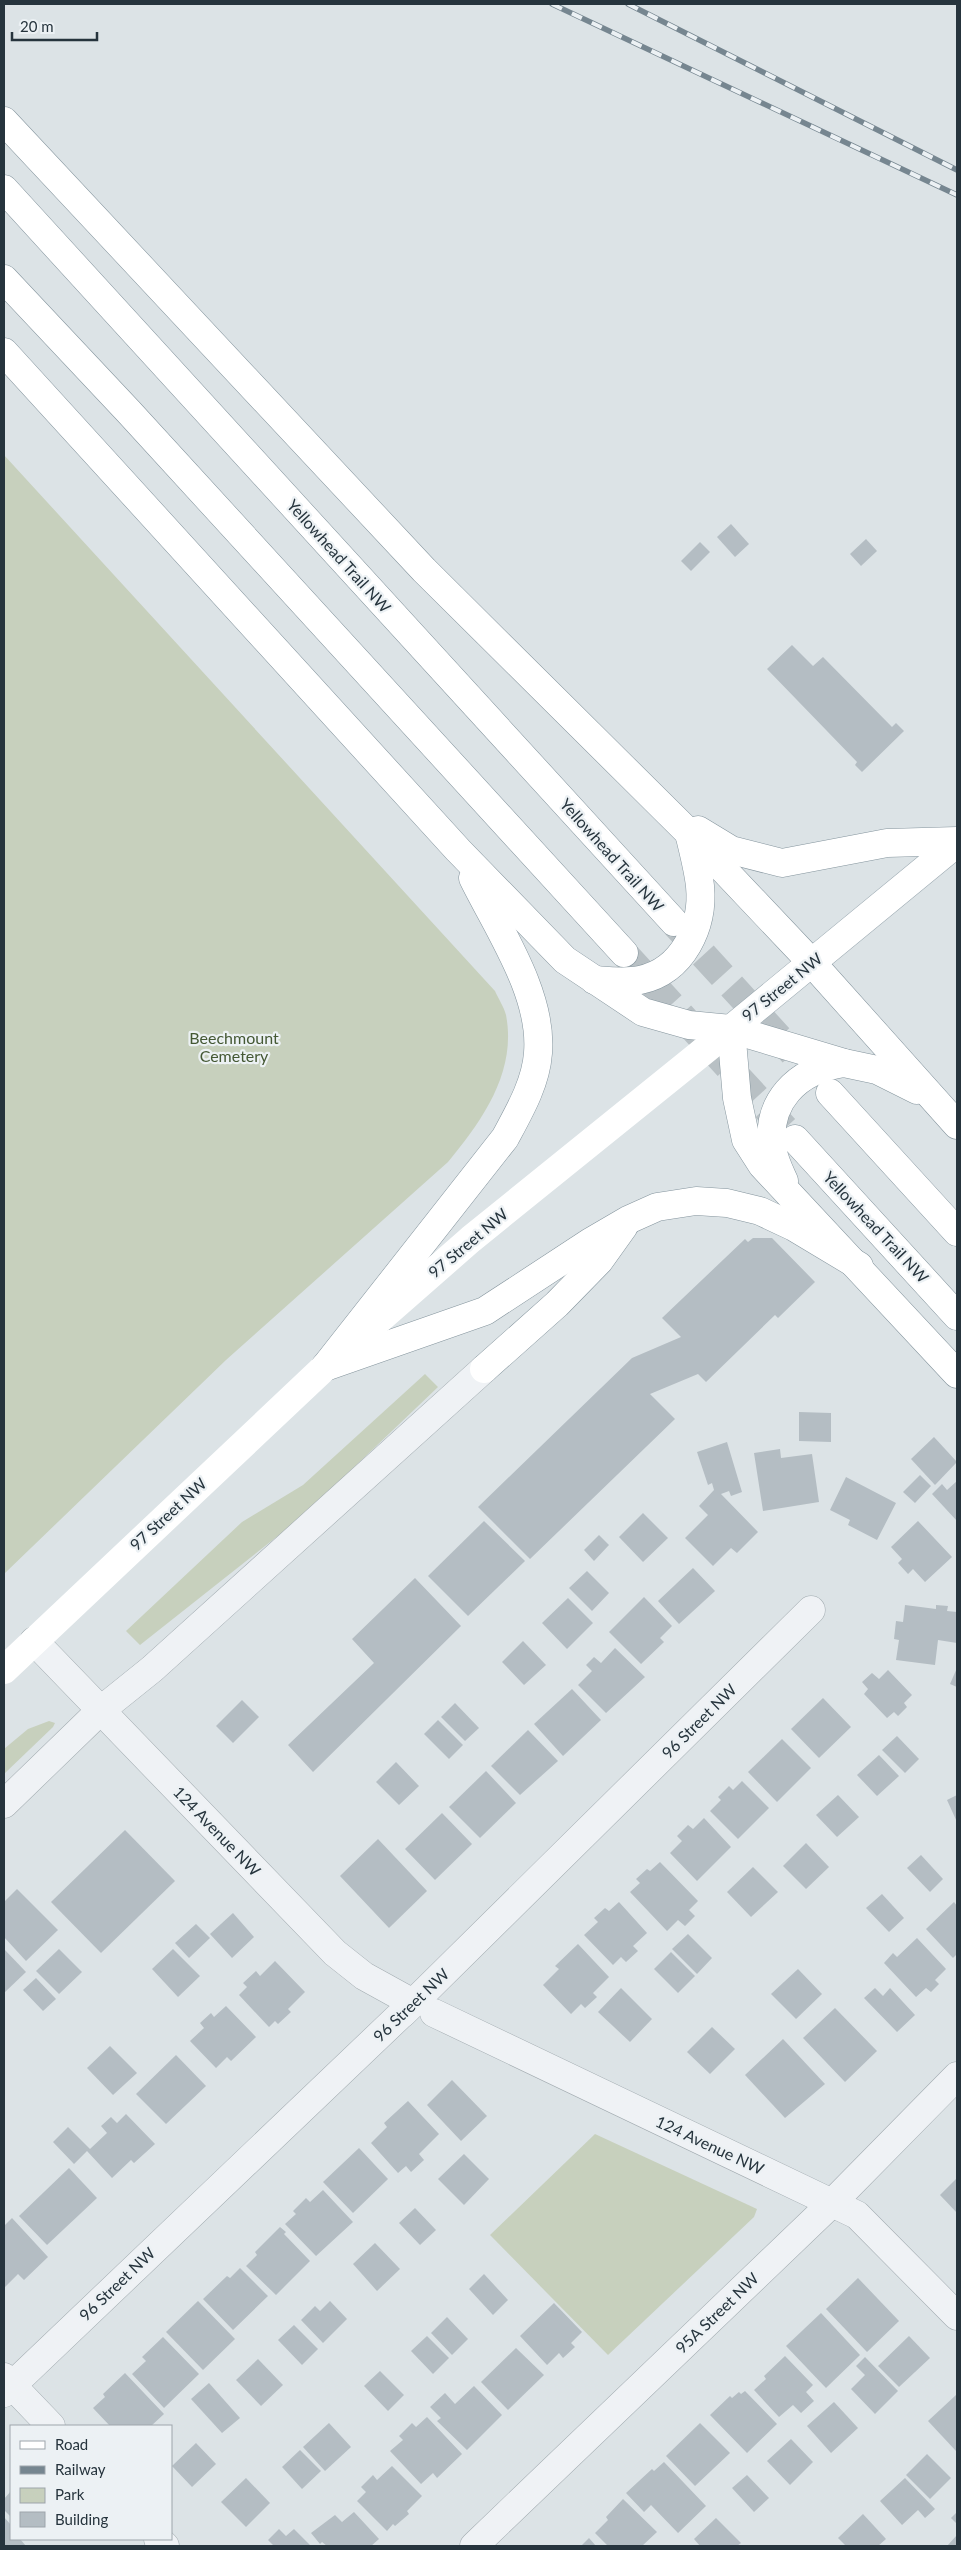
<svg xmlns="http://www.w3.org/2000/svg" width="961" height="2550" font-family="Lato,sans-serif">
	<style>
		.green { fill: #c7d0bd }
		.building { fill: #b4bdc3 }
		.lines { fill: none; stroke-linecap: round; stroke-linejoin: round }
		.motorway-tunnel { stroke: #b8c0c4; stroke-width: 28; stroke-dasharray: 28 14; stroke-linecap: butt }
		.minor-casing { stroke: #a2abb0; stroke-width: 29 }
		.primary-casing { stroke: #9caab2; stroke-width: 29 }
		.motorway-casing { stroke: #84949d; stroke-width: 29 }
		.minor { stroke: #eff2f5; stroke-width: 28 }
		.secondary { stroke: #fff; stroke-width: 28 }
		.primary { stroke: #fff; stroke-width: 28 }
		.motorway { stroke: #fff; stroke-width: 28 }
		.rail-casing { stroke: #768690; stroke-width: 5.5 }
		.rail { stroke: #ecf1f4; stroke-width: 4; stroke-dasharray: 11; stroke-linecap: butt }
		.labels { text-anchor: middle; stroke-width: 4.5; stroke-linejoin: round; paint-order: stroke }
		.street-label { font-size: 16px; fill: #26343d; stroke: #ecf1f4 }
		.park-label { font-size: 16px; fill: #445834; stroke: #ecf1f4 }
	</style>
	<rect width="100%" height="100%" fill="#dce3e6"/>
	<g class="green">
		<path d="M4,455L495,991C498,998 504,1007 506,1015C517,1072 482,1121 448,1162L226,1360L4,1574Z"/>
		<polygon points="425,1374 438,1387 303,1516 140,1645 126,1631 242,1522 303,1485"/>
		<polygon points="49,1721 55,1723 53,1727 4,1774 4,1749 28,1729"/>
		<polygon points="595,2134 757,2209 754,2217 608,2355 490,2235"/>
	</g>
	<g class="building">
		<polygon points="731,524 749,544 735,557 717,537"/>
		<polygon points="866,539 877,551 861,566 850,554"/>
		<polygon points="700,542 710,552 691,571 681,561"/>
		<polygon points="792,645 813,666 823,657 892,727 896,723 904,731 862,772 855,765 857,762 767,669"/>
		<polygon points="753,1238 772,1238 815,1282 778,1318 775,1315 706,1382 698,1374 650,1394 675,1419 530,1559 478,1507 632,1358 681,1337 662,1318 745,1239 748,1242"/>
		<polygon points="799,1412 831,1413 831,1442 799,1441"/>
		<polygon points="934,1437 957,1462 935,1485 911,1459"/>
		<polygon points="727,1442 742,1492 731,1496 729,1491 721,1494 758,1532 737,1553 731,1548 713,1566 685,1538 708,1515 699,1506 714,1490 712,1483 708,1485 697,1452"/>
		<polygon points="780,1449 781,1458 812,1454 819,1502 763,1511 754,1453"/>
		<polygon points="920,1475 931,1486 915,1503 903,1492"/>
		<polygon points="846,1477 896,1503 877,1540 848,1525 850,1520 830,1510"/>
		<polygon points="957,1481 957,1521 932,1494 942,1484 947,1490"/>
		<polygon points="643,1513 668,1538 643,1562 619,1537"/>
		<polygon points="484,1521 525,1561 468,1616 428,1576"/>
		<polygon points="918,1521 952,1557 925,1582 913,1569 908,1574 898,1563 902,1559 891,1547"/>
		<polygon points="599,1535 609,1545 594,1561 584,1550"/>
		<polygon points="693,1568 715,1591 679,1624 658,1601"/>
		<polygon points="587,1571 609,1593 592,1611 569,1588"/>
		<polygon points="415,1578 461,1626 313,1772 288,1745 374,1663 352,1639"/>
		<polygon points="644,1597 672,1626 660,1638 664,1642 641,1664 609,1632"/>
		<polygon points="568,1598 593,1623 567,1649 542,1623"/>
		<polygon points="905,1605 936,1609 936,1605 948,1606 947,1611 957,1612 957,1643 938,1640 935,1665 896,1660 899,1640 894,1639 896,1621 903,1622"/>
		<polygon points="523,1641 546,1665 524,1685 502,1662"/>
		<polygon points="615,1648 645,1677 606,1713 578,1685 592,1671 586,1665 594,1657 601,1663"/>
		<polygon points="957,1668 957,1687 950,1684"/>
		<polygon points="888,1670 912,1695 904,1703 907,1707 898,1716 894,1712 887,1718 864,1694 868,1689 862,1682 872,1673 879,1679"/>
		<polygon points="572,1689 601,1720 563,1756 534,1724"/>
		<polygon points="823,1698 851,1727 819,1758 791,1729"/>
		<polygon points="242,1700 259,1717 233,1743 216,1726"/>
		<polygon points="455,1703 479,1728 465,1741 441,1717"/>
		<polygon points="438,1720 463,1745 449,1759 424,1734"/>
		<polygon points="528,1730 558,1761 520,1795 491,1766"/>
		<polygon points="897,1736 919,1759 905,1773 882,1750"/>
		<polygon points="782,1739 811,1768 777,1802 748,1772"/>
		<polygon points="879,1755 899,1776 877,1796 857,1775"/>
		<polygon points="396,1762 419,1786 399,1805 376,1782"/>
		<polygon points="486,1771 516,1803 480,1838 449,1807"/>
		<polygon points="742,1781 769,1808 738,1839 710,1811 721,1800 718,1797 729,1786 733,1790"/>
		<polygon points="838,1795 859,1817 837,1837 816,1815"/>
		<polygon points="957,1795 957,1822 947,1800"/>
		<polygon points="442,1813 472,1844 435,1880 405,1849"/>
		<polygon points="704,1818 731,1847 697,1881 670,1853 682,1841 677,1836 688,1825 693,1829"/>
		<polygon points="125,1830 175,1881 101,1953 51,1902"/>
		<polygon points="378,1839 427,1891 389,1928 340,1876"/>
		<polygon points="806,1843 829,1867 806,1889 783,1866"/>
		<polygon points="921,1855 943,1879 930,1892 907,1868"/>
		<polygon points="660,1862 698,1901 689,1910 695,1916 685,1926 678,1920 667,1931 630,1892 640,1883 636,1879 647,1869 650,1871"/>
		<polygon points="753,1867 778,1892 751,1917 727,1892"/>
		<polygon points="17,1889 58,1930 26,1961 4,1937 4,1902"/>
		<polygon points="882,1894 904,1918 889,1932 866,1908"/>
		<polygon points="619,1902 647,1933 633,1946 638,1951 626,1962 621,1957 613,1965 584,1935 598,1922 594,1918 605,1908 609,1911"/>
		<polygon points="954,1902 957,1906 957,1954 953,1958 926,1929"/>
		<polygon points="233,1913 254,1937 232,1958 210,1934"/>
		<polygon points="196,1924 210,1938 189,1958 175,1943"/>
		<polygon points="688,1934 712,1958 697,1974 672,1949"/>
		<polygon points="917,1938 946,1969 935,1980 939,1984 931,1992 926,1988 916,1997 884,1963 893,1953 897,1957"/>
		<polygon points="578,1944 609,1977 593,1993 597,1997 585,2008 581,2004 571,2014 543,1985 559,1969 555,1966"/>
		<polygon points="4,1949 26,1972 4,1993"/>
		<polygon points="59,1949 82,1972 59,1994 36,1971"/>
		<polygon points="173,1949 200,1976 178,1997 152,1969"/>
		<polygon points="671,1952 695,1976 678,1993 654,1969"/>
		<polygon points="275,1961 305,1992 288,2009 291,2012 278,2024 275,2021 269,2027 239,1995 247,1987 243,1983 256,1971 260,1976"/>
		<polygon points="798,1969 822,1994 796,2019 771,1994"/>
		<polygon points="36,1978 56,1999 43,2011 23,1990"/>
		<polygon points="621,1988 652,2019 630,2042 598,2012"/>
		<polygon points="875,1988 883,1996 890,1988 915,2015 897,2032 864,1998"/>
		<polygon points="226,2006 256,2037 231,2061 227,2057 216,2068 190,2041 204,2028 200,2023 211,2013 214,2017"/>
		<polygon points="835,2008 877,2051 845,2082 803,2038"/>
		<polygon points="712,2027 735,2049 710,2074 687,2052"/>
		<polygon points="783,2039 825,2084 785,2118 745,2075"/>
		<polygon points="110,2046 137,2073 113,2095 87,2068"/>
		<polygon points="176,2055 206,2086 166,2124 136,2094"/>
		<polygon points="452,2080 487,2116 461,2141 427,2105"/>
		<polygon points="408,2101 439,2134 419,2154 424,2160 411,2172 406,2166 398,2173 371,2143 387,2127 384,2123"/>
		<polygon points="126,2114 155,2144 134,2163 131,2160 112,2178 87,2151 74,2164 53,2142 68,2127 90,2149 107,2133 101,2126 111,2117 117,2123"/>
		<polygon points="359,2148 388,2179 353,2213 323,2182"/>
		<polygon points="464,2154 489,2179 464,2205 438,2179"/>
		<polygon points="69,2168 97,2198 47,2245 19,2216"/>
		<polygon points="957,2178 957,2213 940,2195"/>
		<polygon points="323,2190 353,2222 316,2256 285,2224 296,2214 293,2211 306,2198 310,2202"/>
		<polygon points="415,2208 436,2230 420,2245 399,2223"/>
		<polygon points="12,2218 48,2257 24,2280 18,2274 4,2288 4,2226"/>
		<polygon points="280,2227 286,2232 284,2234 310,2261 276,2295 246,2266 257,2255 255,2252"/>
		<polygon points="375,2243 400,2269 377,2291 353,2264"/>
		<polygon points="240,2268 268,2296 233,2330 203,2299 227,2276 230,2278"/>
		<polygon points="484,2274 508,2300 493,2315 469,2289"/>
		<polygon points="858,2278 899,2321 867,2352 826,2309"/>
		<polygon points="198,2301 235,2339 203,2370 166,2332"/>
		<polygon points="330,2301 347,2319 323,2343 301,2320 315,2306 320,2311"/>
		<polygon points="554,2303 582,2332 571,2343 575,2347 563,2358 559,2353 547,2365 520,2336"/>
		<polygon points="821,2313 860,2355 826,2388 786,2346"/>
		<polygon points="447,2317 468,2339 452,2355 431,2333"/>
		<polygon points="294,2325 318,2349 302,2365 278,2340"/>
		<polygon points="427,2336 449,2358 433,2374 411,2351"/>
		<polygon points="909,2336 930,2358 899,2387 878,2366"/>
		<polygon points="163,2337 199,2374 164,2408 132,2374 146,2361 142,2357"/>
		<polygon points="516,2348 544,2375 508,2410 481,2382"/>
		<polygon points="785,2356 813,2385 806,2392 814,2401 801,2413 793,2405 779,2417 754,2390 766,2379 764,2376"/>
		<polygon points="865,2357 898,2391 875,2414 851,2389 865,2375 856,2366"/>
		<polygon points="258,2359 283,2385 261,2406 236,2380"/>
		<polygon points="380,2371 404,2395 388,2411 364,2386"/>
		<polygon points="125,2373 164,2414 151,2426 110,2426 93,2408 105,2397 103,2394"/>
		<polygon points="209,2383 240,2418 222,2433 191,2399"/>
		<polygon points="474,2386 502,2415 467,2450 437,2421 441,2418 430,2407 445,2393 455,2404"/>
		<polygon points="745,2391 777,2424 747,2453 710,2415 730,2396 732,2398 739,2392 741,2394"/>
		<polygon points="956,2395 957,2449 956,2451 928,2421"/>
		<polygon points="834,2402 858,2428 831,2453 807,2426"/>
		<polygon points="427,2417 462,2454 437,2478 433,2473 421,2484 390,2451 403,2440 399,2436 412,2423 416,2427"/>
		<polygon points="329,2423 351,2447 325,2471 303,2447"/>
		<polygon points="700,2423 730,2453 695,2486 666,2456"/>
		<polygon points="791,2439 813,2462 790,2485 767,2461"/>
		<polygon points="196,2443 216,2464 192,2487 172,2466"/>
		<polygon points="300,2450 321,2471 302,2489 282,2467"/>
		<polygon points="927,2454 951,2478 930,2499 906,2475"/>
		<polygon points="664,2462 706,2506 678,2533 651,2505 644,2512 626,2493 652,2469 654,2471"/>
		<polygon points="392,2466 422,2496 407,2511 409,2514 395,2526 393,2524 387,2531 357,2501 366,2492 361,2487 373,2475 377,2480"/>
		<polygon points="747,2475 769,2498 754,2512 732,2488"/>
		<polygon points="246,2478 270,2503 246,2527 221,2502"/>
		<polygon points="905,2478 935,2509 925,2518 918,2510 902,2525 880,2501"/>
		<polygon points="11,2491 11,2517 4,2510 4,2499"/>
		<polygon points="623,2499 657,2532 642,2546 608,2546 595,2533 608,2520 606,2517"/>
		<polygon points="354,2512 379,2539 371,2546 327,2546 322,2542 320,2544 311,2533 335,2515 342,2522"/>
		<polygon points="957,2512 957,2524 951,2518"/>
		<polygon points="863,2514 886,2539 878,2546 846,2546 838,2538"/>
		<polygon points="4,2517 11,2525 11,2539 20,2539 26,2546 4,2546"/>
		<polygon points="716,2518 741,2543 737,2546 700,2546 694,2539"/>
		<polygon points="279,2529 286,2536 294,2529 311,2546 274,2546 268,2540"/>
		<polygon points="957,2535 957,2546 947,2546"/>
		<polygon points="589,2538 596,2546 581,2546"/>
	</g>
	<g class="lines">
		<g class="motorway-tunnel">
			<polyline points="675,924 793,1053"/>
			<polyline points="624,953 788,1132"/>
		</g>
		<defs>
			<g id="minor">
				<polyline points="4,1804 101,1710 152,1669 484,1369"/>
				<polyline points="403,2013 811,1610"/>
				<polyline points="434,2013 857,2215 957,2316"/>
				<polyline points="4,2377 51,2426"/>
				<polyline points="4,2393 413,2003 364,1976 335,1953 34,1641"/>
				<polyline points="158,2539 165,2546"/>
				<polyline points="474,2546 832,2203 957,2076"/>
			</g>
			<polyline id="primary" points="731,1029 957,843"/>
			<g id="motorway">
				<polyline points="4,121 424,570 689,833 812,963 957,1125"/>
				<polyline points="4,189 674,922"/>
				<polyline points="4,279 129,412 624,953"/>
				<polyline points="4,352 458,850 565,960 643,1012 689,1025 731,1029 844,1063 877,1070 917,1090"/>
				<polyline points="698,830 731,850 782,863 887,843 957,841"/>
				<path d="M594,980C609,981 625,983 640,980C683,971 704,926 700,886C698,868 693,850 689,833"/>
				<polyline points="731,1029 737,1098 746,1140 762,1165 957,1374"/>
				<polyline points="830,1093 957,1232"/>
				<polyline points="795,1139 957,1316"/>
				<path d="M784,1181C780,1172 775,1162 773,1152C764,1102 797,1070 844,1063"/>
				<path d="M325,1367L505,1138C519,1112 536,1083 538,1053C543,994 498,929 473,878"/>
				<polyline points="325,1367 485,1311 592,1241 628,1220 657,1207 696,1201 727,1203 760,1211 794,1227 859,1266"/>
				<polyline points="484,1369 557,1304 599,1261 624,1226"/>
			</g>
		</defs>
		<use href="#minor" class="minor-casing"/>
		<use href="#primary" class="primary-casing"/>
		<use href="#motorway" class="motorway-casing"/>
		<use href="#minor" class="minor"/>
		<polyline class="secondary" points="4,1670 325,1367 471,1239 731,1029"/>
		<use href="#primary" class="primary"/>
		<use href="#motorway" class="motorway"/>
		<defs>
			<g id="rail">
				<polyline points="552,4 957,195"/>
				<polyline points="628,4 957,170"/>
			</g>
		</defs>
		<use href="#rail" class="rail-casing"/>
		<use href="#rail" class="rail"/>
	</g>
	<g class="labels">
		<g class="street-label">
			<text transform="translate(339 556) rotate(48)" y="6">Yellowhead Trail NW</text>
			<text transform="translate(612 855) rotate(48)" y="6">Yellowhead Trail NW</text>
			<text transform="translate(782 987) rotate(-39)" y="6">97 Street NW</text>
			<text transform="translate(876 1227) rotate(47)" y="6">Yellowhead Trail NW</text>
			<text transform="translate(468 1243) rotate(-40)" y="6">97 Street NW</text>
			<text transform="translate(168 1514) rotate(-43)" y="6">97 Street NW</text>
			<text transform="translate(699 1721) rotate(-45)" y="6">96 Street NW</text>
			<text transform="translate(217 1831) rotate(46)" y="6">124 Avenue NW</text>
			<text transform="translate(411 2005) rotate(-44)" y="6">96 Street NW</text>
			<text transform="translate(710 2145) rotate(25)" y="6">124 Avenue NW</text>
			<text transform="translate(117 2284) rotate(-44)" y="6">96 Street NW</text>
			<text transform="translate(717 2313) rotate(-44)" y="6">95A Street NW</text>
		</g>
		<g class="park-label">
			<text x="234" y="1044">Beechmount<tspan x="234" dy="18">Cemetery</tspan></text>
		</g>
	</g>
	<rect width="961" height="2550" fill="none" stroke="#26343d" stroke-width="10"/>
	<rect x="10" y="2425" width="162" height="115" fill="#ecf1f4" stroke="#9da5ab"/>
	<rect x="20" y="2441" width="25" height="8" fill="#ffffff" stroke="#9da5ab"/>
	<text x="55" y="2450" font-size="15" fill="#26343d">Road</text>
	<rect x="20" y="2466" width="25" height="8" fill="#768690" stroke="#9da5ab"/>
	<text x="55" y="2475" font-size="15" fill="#26343d">Railway</text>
	<rect x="20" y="2488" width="25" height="15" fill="#c7d0bd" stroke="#9da5ab"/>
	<text x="55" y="2500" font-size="15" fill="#26343d">Park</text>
	<rect x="20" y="2512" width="25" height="15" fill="#b4bdc3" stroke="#9da5ab"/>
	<text x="55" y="2525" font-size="15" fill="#26343d">Building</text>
	<path d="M12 32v8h85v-8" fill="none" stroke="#26343d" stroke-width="2.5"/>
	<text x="20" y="32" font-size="15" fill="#26343d" stroke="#ecf1f4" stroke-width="4" paint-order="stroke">20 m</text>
</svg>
